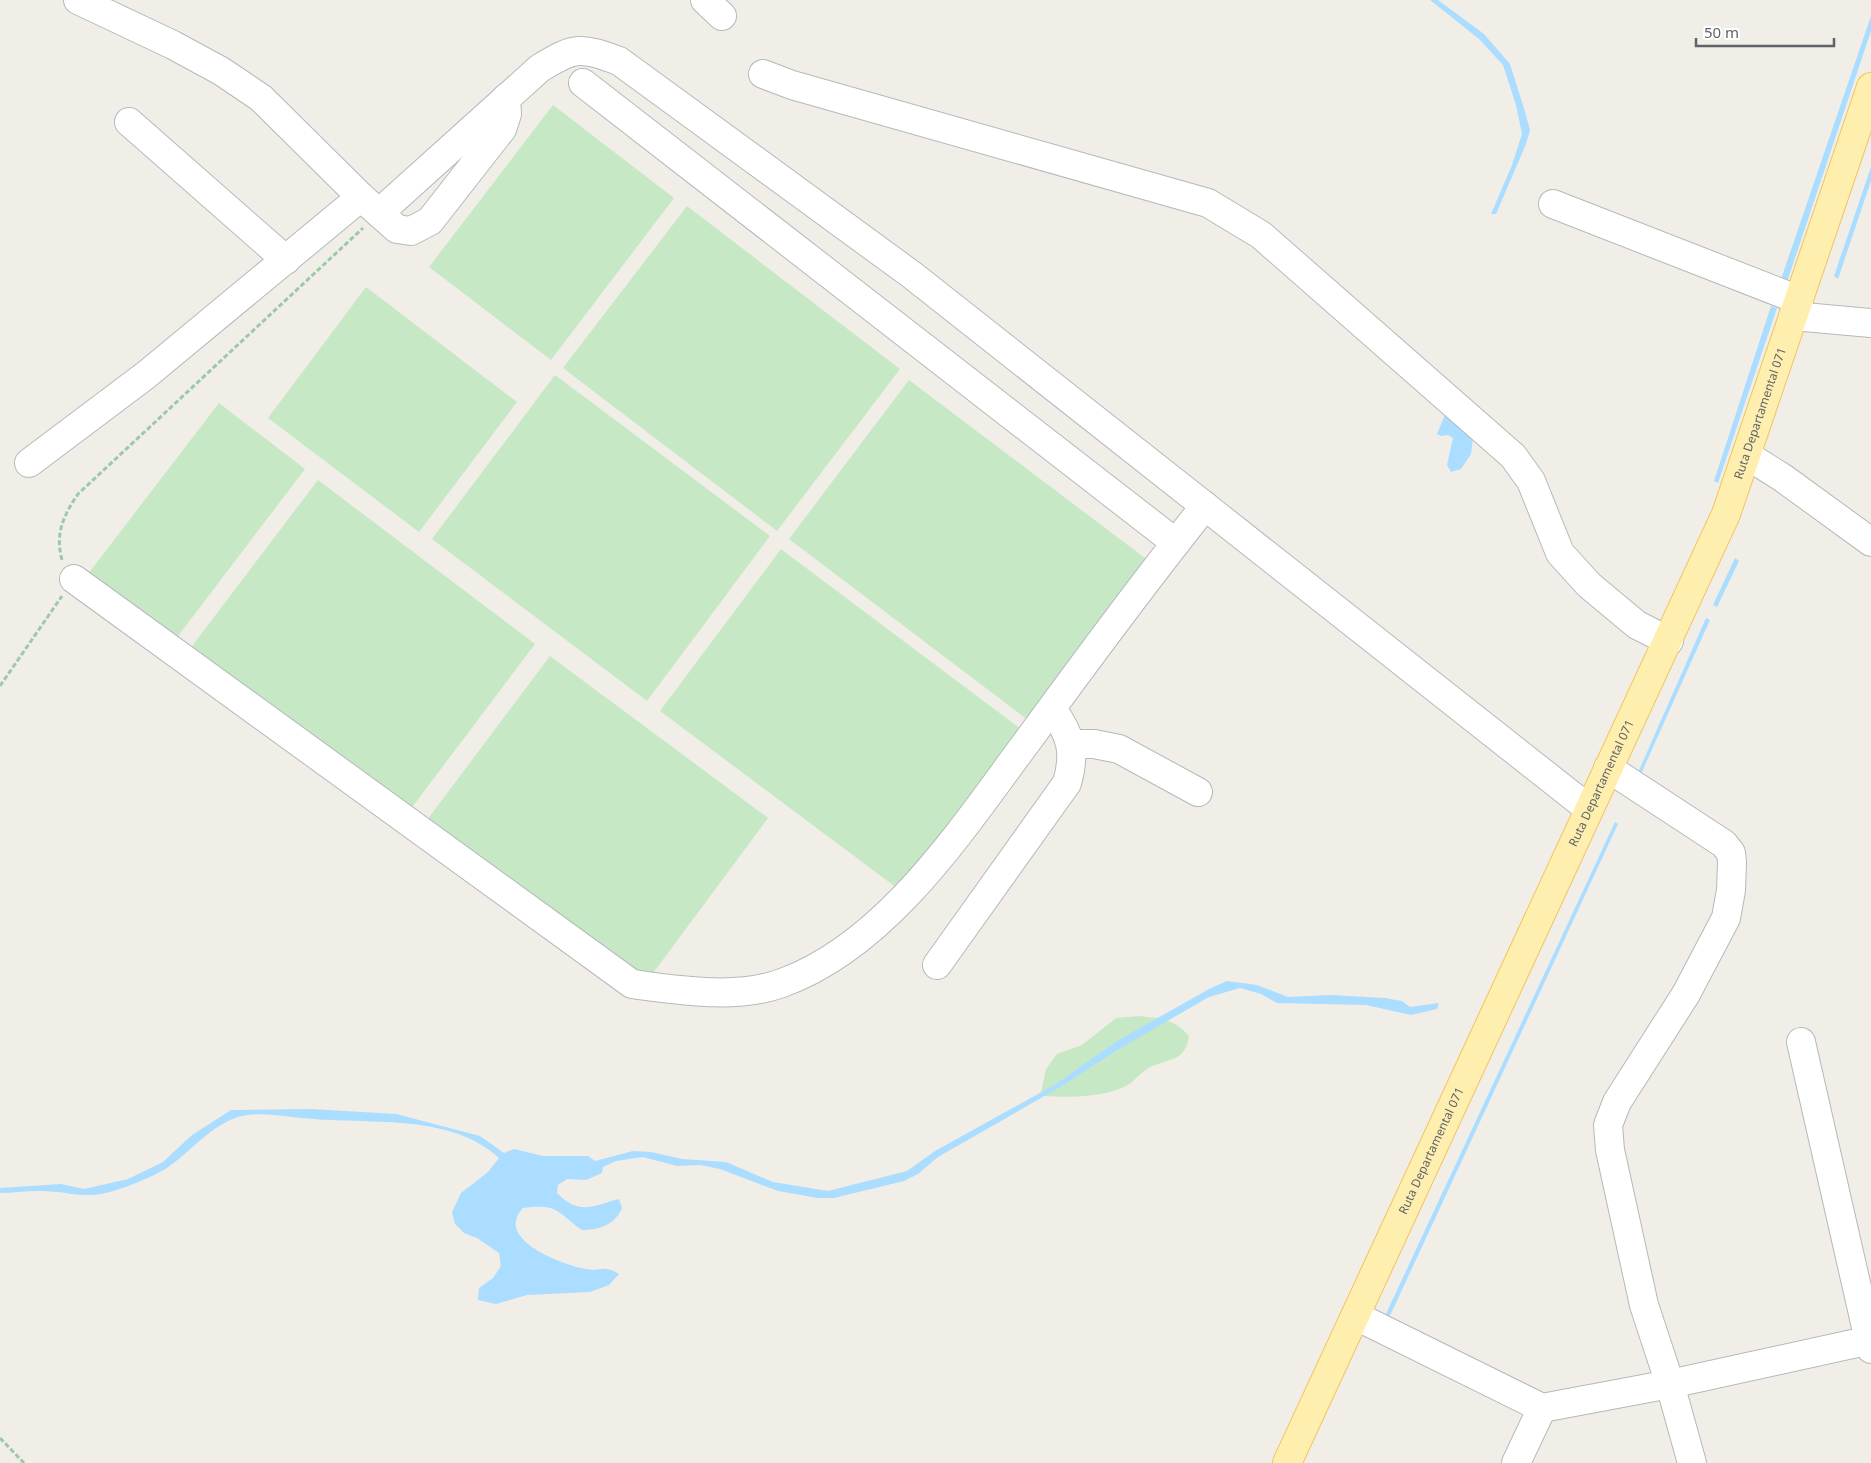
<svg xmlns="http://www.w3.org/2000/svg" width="1871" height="1463" font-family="'Noto Sans',sans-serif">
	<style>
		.green { fill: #c6e8c4 }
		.water { fill: #adf }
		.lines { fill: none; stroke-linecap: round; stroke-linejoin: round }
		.minor-casing { stroke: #b5b8bc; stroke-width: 30 }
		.major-casing { stroke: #f3c35e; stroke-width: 30 }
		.path { stroke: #9dc9a8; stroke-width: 3; stroke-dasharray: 5 2.5; stroke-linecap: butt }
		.minor { stroke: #fff; stroke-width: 28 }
		.major { stroke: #ffefaf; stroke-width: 28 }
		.labels { text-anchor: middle; stroke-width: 4.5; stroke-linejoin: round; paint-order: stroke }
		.street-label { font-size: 12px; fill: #5f6368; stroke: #fff }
	</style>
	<rect width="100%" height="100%" fill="#f1eee8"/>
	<g class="green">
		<polygon points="553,105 674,198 551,360 429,267"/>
		<polygon points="687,206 900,369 777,531 563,368"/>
		<polygon points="366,287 517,402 419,532 268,418"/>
		<polygon points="555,375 770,536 647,701 432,539"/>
		<polygon points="909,380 1149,561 1028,720 789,539"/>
		<polygon points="219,403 305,469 175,640 88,574"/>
		<polygon points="318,480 535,644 407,814 189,650"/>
		<polygon points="781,549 1021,729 901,891 660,711"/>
		<polygon points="550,656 768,818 639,992 421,828"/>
		<path d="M1139,1016C1162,1019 1173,1018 1189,1036C1185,1062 1170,1058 1150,1067C1141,1072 1135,1081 1126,1086C1106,1097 1067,1098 1045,1096L1041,1092L1046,1069L1057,1054L1082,1045L1116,1018Z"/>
	</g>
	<g class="water">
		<polygon points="1430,0 1438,0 1484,34 1510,64 1526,115 1530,130 1526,144 1496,214 1491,214 1512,165 1522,134 1516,105 1503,65 1479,39"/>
		<polygon points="1871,16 1871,31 1787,282 1780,282"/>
		<polygon points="1871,167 1871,181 1838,279 1834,276"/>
		<polygon points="1771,306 1777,308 1718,483 1714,481"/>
		<polygon points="1447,410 1473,438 1471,454 1461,469 1451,472 1447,465 1453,438 1448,435 1441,436 1437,434"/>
		<polygon points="1735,558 1739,561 1717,607 1713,605"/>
		<polygon points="1706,618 1710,620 1636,785 1633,784"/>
		<polygon points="1615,822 1618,824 1388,1320 1385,1316"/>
		<path d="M1227,981L1257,985L1288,997L1331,995L1385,998L1402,1001L1410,1007L1439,1003L1437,1009L1411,1015L1366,1005L1277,1003L1261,994L1240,988L1209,997L1117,1050L1062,1086L938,1157L918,1174L904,1181L834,1198H818L778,1191L720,1169L700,1165L677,1166L643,1157L616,1161L603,1167L602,1173L586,1180L567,1179L558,1185L557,1193C580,1216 592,1206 619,1199L622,1208C615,1225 599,1230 582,1230C557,1212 558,1203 523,1208C521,1210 518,1214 517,1217C506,1244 566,1266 586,1269C601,1272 603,1264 619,1274L609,1285L590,1292L527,1295L496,1304L478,1300L479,1288L493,1278L501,1266L499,1253L477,1238L464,1233L455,1224L452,1212L461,1193L488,1172L499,1158C452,1114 373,1124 314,1119C290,1118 266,1111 242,1116C215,1122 193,1149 171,1165C157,1176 112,1194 94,1195C75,1196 57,1190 38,1191C25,1191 13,1193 0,1193V1188L61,1184L84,1189L128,1179L163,1162L192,1135L231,1110L311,1109L396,1114L480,1136L504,1153L514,1149L543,1156H588L595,1161L633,1151L651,1152L682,1159L726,1162L773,1182L828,1191L907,1171L935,1151L1056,1084L1117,1041L1209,989Z"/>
	</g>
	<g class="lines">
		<defs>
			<g id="minor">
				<polyline points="78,0 173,45 221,71 261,98 361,197 397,229 411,231 430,221 502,129 507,114 506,98"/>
				<polyline points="705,0 722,16"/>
				<polyline points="763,74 792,85 1208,203 1261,235 1513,456 1531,481 1560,553 1589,585 1637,625 1669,641"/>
				<polyline points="583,83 1176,543"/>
				<polyline points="129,122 286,260"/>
				<polyline points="1553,204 1799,300"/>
				<path d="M379,213L540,68C576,46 580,47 619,61L912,275L1589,809"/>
				<polyline points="1793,316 1871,323"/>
				<polyline points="1748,456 1783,478 1871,542"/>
				<polyline points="29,463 146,375 361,197"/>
				<path d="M74,579L632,984C679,990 736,1000 782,983C888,945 964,826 1029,739C1086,661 1144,582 1205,506"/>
				<polyline points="1071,744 1094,744 1119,749 1198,792"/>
				<polyline points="1608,768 1724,844 1731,853 1732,862 1731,890 1726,918 1686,994 1617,1102 1608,1125 1610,1150 1644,1305 1670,1384 1692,1463"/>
				<path d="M937,965L1067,783C1076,752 1071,735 1052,709"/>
				<polyline points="1801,1042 1871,1349"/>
				<polyline points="1356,1316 1542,1408 1670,1384 1871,1340"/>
				<polyline points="1516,1463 1542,1408"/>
			</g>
			<g id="major">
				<path id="s1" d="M1287,1463L1726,514L1871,87"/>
			</g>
		</defs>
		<use href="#minor" class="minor-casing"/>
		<use href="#major" class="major-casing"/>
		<g class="path">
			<path d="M62,560C55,534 63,516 78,494L363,228"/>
			<polyline points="0,686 62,596"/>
			<polyline points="0,1438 24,1463"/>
		</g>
		<use href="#minor" class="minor"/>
		<use href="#major" class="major"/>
	</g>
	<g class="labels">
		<g class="street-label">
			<text dy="4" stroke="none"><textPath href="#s1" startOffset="1152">Ruta Departamental 071</textPath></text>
			<text dy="4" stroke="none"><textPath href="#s1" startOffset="749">Ruta Departamental 071</textPath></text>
			<text dy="4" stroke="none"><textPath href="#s1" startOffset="344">Ruta Departamental 071</textPath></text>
		</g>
	</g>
	<path d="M1696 38v8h138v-8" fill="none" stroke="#5f6368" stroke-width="2.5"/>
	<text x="1704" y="38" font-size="15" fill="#5f6368" stroke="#ffffff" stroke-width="4" paint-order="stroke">50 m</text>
</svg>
